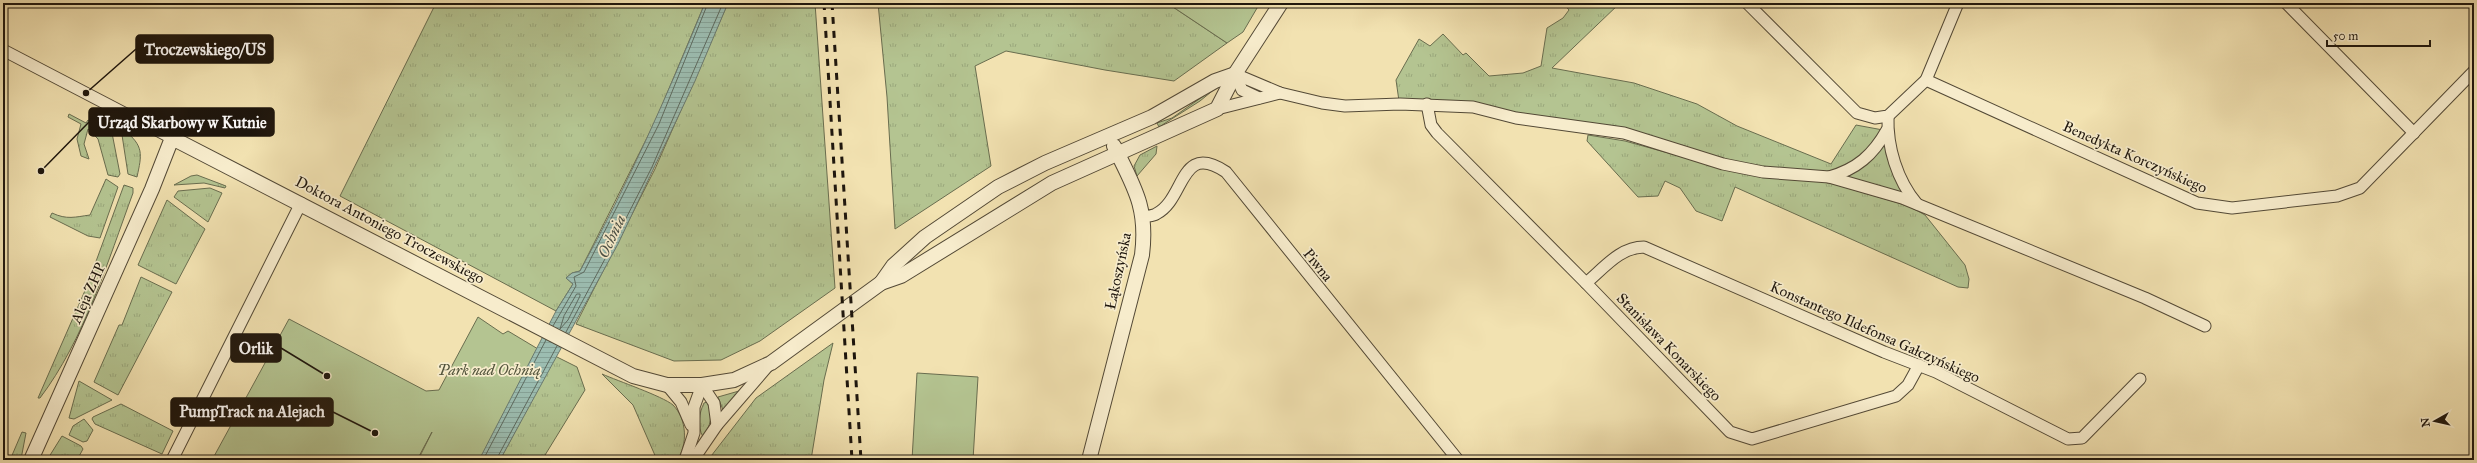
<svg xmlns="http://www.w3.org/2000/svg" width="2477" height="463" font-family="'IM FELL Great Primer',serif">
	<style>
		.grass { fill: url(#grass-tufts); stroke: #696d4f }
		.green { fill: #b4c491; stroke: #696d4f }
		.water { fill: url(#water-rules); stroke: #6a7a6f }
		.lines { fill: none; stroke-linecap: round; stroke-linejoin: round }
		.shore { stroke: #5d6a5f; stroke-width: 1 }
		.minor-casing { stroke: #534936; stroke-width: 13 }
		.tertiary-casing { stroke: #534936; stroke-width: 16 }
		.minor { stroke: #f7eccc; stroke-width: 11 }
		.tertiary { stroke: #f7eccc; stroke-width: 14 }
		.rail { stroke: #1e160d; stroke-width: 3; stroke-dasharray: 7 7; stroke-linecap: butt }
		.labels { text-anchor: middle; stroke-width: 3.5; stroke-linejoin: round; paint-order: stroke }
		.street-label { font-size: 15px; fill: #1e160d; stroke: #f7eccc }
		.park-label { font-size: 15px; font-style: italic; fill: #52533b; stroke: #f7eccc }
		.water-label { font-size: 16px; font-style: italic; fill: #4a5046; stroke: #f7eccc }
		.leader { fill: none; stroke: #1e160d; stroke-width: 1.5 }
		.callout-dot { fill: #1e160d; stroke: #f7eccc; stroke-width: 1.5 }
		.callout { fill: #1e160d; stroke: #1e160d; stroke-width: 1.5 }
		.callout-label { font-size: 16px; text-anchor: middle; font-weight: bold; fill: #fff }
	</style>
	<defs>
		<pattern id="grass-tufts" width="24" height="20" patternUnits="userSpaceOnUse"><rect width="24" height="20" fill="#b4c491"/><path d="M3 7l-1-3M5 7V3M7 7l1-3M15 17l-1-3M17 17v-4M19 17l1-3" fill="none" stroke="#9aa87c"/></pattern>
		<pattern id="water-rules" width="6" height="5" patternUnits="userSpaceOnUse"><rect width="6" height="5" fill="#9cbdb1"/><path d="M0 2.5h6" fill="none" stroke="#86a297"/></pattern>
	</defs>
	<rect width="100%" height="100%" fill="#f2e2b1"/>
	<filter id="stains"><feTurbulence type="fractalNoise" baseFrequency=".005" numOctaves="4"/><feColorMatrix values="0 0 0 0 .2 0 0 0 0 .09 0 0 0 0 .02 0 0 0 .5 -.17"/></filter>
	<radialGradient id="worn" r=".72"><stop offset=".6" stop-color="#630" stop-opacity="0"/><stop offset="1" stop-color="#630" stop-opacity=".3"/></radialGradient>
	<g class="grass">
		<polygon points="436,3 705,3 655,122 580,271 572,273 566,278 573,284 556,311 340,196"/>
		<polygon points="728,3 815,3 835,288 760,341 721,360 674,361 576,324 655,169"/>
		<polygon points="878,3 1167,3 1227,43 1174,81 1105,70 1006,51 975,66 991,166 895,229 887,97"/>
		<polygon points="1563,3 1620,3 1552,68 1634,83 1697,104 1737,126 1831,164 1856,125 1883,130 1906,197 1758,169 1627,132 1399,101 1396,80 1419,39 1430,46 1443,34 1463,55 1466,53 1489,76 1523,73 1541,66 1547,28 1563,18 1569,10"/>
		<polygon points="1222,83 1200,101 1159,127 1157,123 1172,118"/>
		<polygon points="69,114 86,123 88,120 112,133 120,174 118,177 108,175 98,139 88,129 84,144 89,159 81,156 77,139 81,124 68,117"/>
		<path d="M124,130C144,146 142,154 137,177L128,174L122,135Z"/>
		<polygon points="1588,135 1625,141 1708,164 1827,182 1909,206 1925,215 1965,265 1969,279 1968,288 1958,287 1735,187 1722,221 1696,211 1680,188 1665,181 1658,196 1638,197 1587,141"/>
		<polygon points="1157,146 1156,154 1137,176 1134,166 1140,155"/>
		<polygon points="197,175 226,186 225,188 204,183 174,185 191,176"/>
		<path d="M106,179L118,187L100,238L88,236L50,217L52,213C67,220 75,217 90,215Z"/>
		<path d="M124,185L133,188V193C108,261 84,340 40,398H38L87,286Z"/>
		<polygon points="210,188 222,193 208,222 174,197 178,191"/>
		<polygon points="167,200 205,229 176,284 138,265"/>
		<polygon points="141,277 172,292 118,395 94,382 119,325 122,325"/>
		<polygon points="833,343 824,380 811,460 708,460 756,398"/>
		<polygon points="555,356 577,367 585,390 542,460 500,460"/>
		<path d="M602,374C618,381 662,396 673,405C687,419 688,445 677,460H657L633,405Z"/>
		<polygon points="79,381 112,400 74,419 69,418"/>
		<polygon points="739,391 723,410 718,397"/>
		<path d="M707,402C713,416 711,425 703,437C697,426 699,413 704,403Z"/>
		<polygon points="121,404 173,431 162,454 95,424 92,419 93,417"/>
		<polygon points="84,419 93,430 87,441 83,442 69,435 73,426"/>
		<polygon points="22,432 26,433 21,459 10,460"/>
		<polygon points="62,436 81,446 83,449 77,460 47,460"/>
	</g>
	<g class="green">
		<polygon points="1167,3 1260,3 1243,32 1227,43"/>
		<polygon points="478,317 503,334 508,331 538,349 480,460 418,460 432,432 417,460 212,460 289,319 426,391 439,390"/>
		<polygon points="917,373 978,377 973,460 912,460"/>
	</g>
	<path class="water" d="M705,3H728L695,81L618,244L500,460H479L556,311L573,284L566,278L572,273L580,271C628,184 668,94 705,3Z"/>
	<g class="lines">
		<g class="shore">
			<polygon points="577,294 580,294 580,296 568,320 560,329 564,316"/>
			<polyline points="553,326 576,286 574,277 584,272 659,124 708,3"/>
			<polyline points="566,332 614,242 652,167 723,3"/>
			<polyline points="483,460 546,340"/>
			<polyline points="496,460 557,346"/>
		</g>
		<defs>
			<g id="minor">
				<polyline points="1747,3 1857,113 1875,118 1888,116 1926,80 1958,3"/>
				<polyline points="2286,3 2414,133"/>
				<polyline points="3,50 172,138"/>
				<polyline points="1235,74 1280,93 1322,103 1345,106 1400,104 1473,107 1516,118 1624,133 1723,164 1763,172 1829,177 1902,198 2145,298 2205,326"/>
				<polyline points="1235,74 1242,90 1259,98"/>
				<polyline points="1926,80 2197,203 2232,208 2337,196 2360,188 2474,71"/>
				<polyline points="1427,104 1431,125 1437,133 1586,283 1730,432 1752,439 1896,396 1908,385 1919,365"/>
				<polyline points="1217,109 1280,93"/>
				<path d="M1888,116C1887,147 1897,180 1917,204"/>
				<path d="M1829,177C1857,169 1873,155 1887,130"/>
				<path d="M1144,217C1147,216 1153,216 1156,214C1186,199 1179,141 1226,172L1458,460"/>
				<path d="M1586,283C1604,268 1620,247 1644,247L1884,352L1936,372L2068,439L2082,438L2140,379"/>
				<polyline points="667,385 681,402 691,425"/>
				<polyline points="702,385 714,403 717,425"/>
				<polyline points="172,460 301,203"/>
				<polyline points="685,460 694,433 694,407 702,385"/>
				<polyline points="693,460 717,425 767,367"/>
			</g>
			<g id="tertiary">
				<polyline points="881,283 893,266 925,237 998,187 1045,163 1152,117 1215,81 1235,74"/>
				<polyline points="31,460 152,189 172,138 633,376 667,385 702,385 734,380 771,363 881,283 901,276 1052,183 1217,109 1235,74 1281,3"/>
				<path d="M1089,460L1142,255C1148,207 1134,187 1114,146"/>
			</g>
		</defs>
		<use href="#minor" class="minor-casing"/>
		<use href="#tertiary" class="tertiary-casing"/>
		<use href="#minor" class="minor"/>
		<use href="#tertiary" class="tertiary"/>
		<g class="rail">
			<polyline points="824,3 852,460"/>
			<polyline points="832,3 861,460"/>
		</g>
	</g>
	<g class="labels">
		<g class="street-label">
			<text transform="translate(2135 157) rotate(24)" y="5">Benedykta Korczyńskiego</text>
			<text transform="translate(390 230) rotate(28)" y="5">Doktora Antoniego Troczewskiego</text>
			<text transform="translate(1318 265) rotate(51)" y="5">Piwna</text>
			<text transform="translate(1118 271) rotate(-78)" y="5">Łąkoszyńska</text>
			<text transform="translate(88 293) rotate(-66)" y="5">Aleja ZHP</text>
			<text transform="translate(1875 332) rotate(24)" y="5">Konstantego Ildefonsa Gałczyńskiego</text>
			<text transform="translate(1669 347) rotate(46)" y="5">Stanisława Konarskiego</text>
		</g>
		<g class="park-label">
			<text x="489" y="375">Park nad Ochnią</text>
		</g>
		<g class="water-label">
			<text transform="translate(611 236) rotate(-65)" y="6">Ochnia</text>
		</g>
	</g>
	<path class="leader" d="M86 93L136 49M41 171L89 122M327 376L281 348M375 433L333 412"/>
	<g class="callout-dot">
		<circle cx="86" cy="93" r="4"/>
		<circle cx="41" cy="171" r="4"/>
		<circle cx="327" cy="376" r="4"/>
		<circle cx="375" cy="433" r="4"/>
	</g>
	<g class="callout">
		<rect x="136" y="35" width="137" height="28" rx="4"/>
		<rect x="89" y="108" width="185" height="28" rx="4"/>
		<rect x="231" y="334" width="50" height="28" rx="4"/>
		<rect x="171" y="398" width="162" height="28" rx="4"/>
	</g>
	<g class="callout-label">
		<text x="205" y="55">Troczewskiego/US</text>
		<text x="182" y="128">Urząd Skarbowy w Kutnie</text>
		<text x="256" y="354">Orlik</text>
		<text x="252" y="417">PumpTrack na Alejach</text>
	</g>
	<rect width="2477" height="463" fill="none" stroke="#f2e2b1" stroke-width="16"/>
	<rect x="4" y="4" width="2469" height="455" fill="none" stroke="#1e160d" stroke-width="2"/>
	<rect x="8" y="8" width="2461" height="447" fill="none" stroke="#1e160d"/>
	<g transform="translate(2435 421) rotate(262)" stroke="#f7eccc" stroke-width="3" paint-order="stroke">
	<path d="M0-3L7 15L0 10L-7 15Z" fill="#1e160d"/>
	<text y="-6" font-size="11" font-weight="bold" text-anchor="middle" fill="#1e160d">N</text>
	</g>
	<path d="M2327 40v6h103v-6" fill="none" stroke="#1e160d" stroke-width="2"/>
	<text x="2333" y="40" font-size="12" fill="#1e160d" stroke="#f7eccc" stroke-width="3" paint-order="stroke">50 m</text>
	<rect width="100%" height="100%" filter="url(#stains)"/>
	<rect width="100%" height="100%" fill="url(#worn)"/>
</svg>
